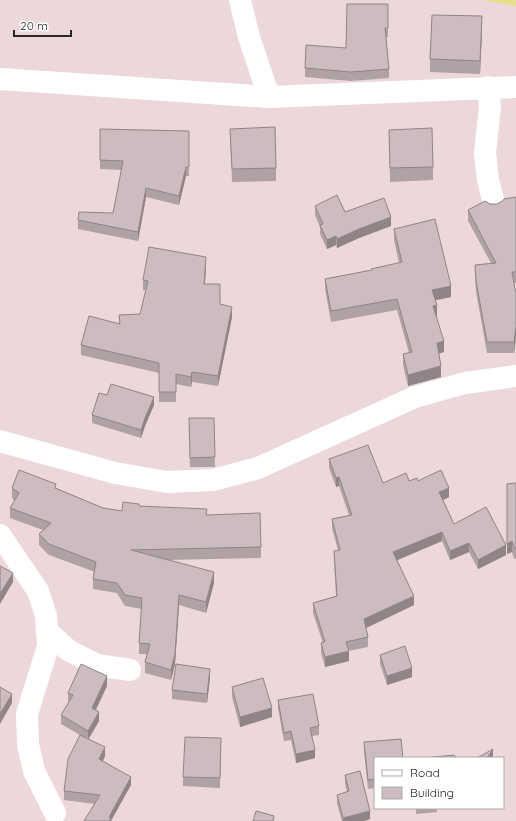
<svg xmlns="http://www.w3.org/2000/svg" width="516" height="821" font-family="Quicksand,sans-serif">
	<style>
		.green { fill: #e8df8d }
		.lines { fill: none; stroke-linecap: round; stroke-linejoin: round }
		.minor { stroke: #fff; stroke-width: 22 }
		.wall { fill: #b0a2a4 }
		.shaded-wall { fill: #908486 }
		.building { fill: #cdbcbf; stroke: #908486 }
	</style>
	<rect width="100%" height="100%" fill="#ecd7db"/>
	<polygon class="green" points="482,0 516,0 516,6"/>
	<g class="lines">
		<g class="minor">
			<polyline points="240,0 249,37 269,97"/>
			<polyline points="0,79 269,97 516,87"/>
			<polyline points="488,87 490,107 485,153 488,180 494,203"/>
			<polyline points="0,441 115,473 167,482 213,480 258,468 415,397 465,383 516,376"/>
			<polyline points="0,535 38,591 46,616 48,646 27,714 28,744 34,771 55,813"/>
			<polyline points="47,631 68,650 97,665 130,670"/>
		</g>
	</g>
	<g class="wall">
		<polygon points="388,4 388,37 386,37 389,69 389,78 351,81 305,77 305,68 346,48"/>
		<polygon points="482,30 480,74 430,72 430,59"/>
		<polygon points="100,129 189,131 189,176 186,176 179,205 146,197 138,241 78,229 78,220 113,213 122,170 100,169"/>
		<polygon points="230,129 276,168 276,181 232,182"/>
		<polygon points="389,130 433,167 433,180 390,182"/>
		<polygon points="516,197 516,283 514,283 516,294 516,337 514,353 487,353 476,292 475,276 475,265 491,263 468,221 468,210 490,204 497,204"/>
		<polygon points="315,206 345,212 391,226 359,238 337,248 336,245 327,249 320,234 320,227 315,215"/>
		<polygon points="394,229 451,297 435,300 437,316 436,316 444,352 439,353 441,377 408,386 403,365 403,354 409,353 397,310 331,322 325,289 325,279 371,270 399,263 394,240"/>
		<polygon points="206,267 205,284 220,304 232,317 218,386 192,382 191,387 176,384 176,402 159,402 159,373 81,355 81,345 119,324 119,315 140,314 146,290 143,290 143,280"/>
		<polygon points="154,405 145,426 141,438 92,423 92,415"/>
		<polygon points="189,418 214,418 215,467 190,467"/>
		<polygon points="329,459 383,483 409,481 418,481 449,497 443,500 454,524 506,555 478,569 469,552 450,560 442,541 397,560 414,605 366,628 368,637 368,647 348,651 349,661 325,667 321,653 321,643 323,643 313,613 313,603 336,596 334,560 334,551 338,550 332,528 332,519 349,515 339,486 336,487 329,468"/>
		<polygon points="516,483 516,559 514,559 512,552 507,554"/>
		<polygon points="12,488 56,488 103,508 122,511 139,506 207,515 261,547 261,558 168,560 214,583 206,613 179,605 175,664 171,680 145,673 145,662 147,654 139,654 139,643 142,609 125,606 117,593 93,589 93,579 95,572 49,555 39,545 39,534 43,530 10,518 10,508 15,501 12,498"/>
		<polygon points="380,655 412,677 387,685 380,664"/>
		<polygon points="210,678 207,703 172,699 172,690"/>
		<polygon points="107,686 96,710 99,721 88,739 105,756 103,761 131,785 95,804 64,800 64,791 80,735 61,724 61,715 68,703 68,693"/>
		<polygon points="232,687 272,717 240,727 232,697"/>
		<polygon points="278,700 319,726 319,735 312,736 315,758 296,763 291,740 284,741 278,708"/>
		<polygon points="364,742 375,758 375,788 368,789 364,751"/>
		<polygon points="221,747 220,788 183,786 183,777"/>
		<polygon points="345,775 370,819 364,821 342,821 337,803 337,795 347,792 345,783"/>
		<polygon points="416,808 437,808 437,812 416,814"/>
	</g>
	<g class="shaded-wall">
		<polygon points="482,16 482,30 480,74 480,61"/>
		<polygon points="186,167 186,176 179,205 179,196"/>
		<polygon points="146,188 146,197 138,241 138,232"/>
		<polygon points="391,217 391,226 359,238 337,248 337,239 359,229"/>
		<polygon points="336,236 336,245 327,249 327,240"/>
		<polygon points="206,257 206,267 204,294 204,284"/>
		<polygon points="451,286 451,297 432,301 432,290"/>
		<polygon points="437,305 437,316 433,317 433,306"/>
		<polygon points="232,307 232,317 218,386 218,376"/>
		<polygon points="516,326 516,337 514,353 514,342"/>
		<polygon points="444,341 444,352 437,354 437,343"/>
		<polygon points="441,366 441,377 408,386 408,375"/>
		<polygon points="192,372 192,382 191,387 191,377"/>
		<polygon points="154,397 154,405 145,426 141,438 141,430 145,418"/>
		<polygon points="339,477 339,486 336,487 336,478"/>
		<polygon points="449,488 449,497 439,502 439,492"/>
		<polygon points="442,532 442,541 393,562 393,552"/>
		<polygon points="512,541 512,552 507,554 507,544"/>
		<polygon points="469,543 469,552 450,560 450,551"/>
		<polygon points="506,545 506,555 478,569 478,560"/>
		<polygon points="214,572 214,583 206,613 206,602"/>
		<polygon points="13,573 13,582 0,604 0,594"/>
		<polygon points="179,595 179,605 175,664 171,680 171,670"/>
		<polygon points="414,596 414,605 364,629 364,619"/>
		<polygon points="349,651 349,661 325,667 325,657"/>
		<polygon points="412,668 412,677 387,685 387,676"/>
		<polygon points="210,669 210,678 207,703 207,694"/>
		<polygon points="107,676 107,686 92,717 92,708"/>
		<polygon points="12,694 12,703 0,724 0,714"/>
		<polygon points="272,708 272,717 240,727 240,717"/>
		<polygon points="99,712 99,721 88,740 88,731"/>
		<polygon points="105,747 105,756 99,768 99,759"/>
		<polygon points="493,749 493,758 487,758"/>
		<polygon points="315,750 315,758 296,763 296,754"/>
		<polygon points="131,777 131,785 111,821 109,821 109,817"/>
		<polygon points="370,811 370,819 364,821 343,821 343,818"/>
	</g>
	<g class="building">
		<polygon points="347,4 388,4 388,28 385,28 389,69 351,72 305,68 306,45 346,48"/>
		<polygon points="432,15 482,16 480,61 430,59"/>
		<polygon points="275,127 276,168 232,169 230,129"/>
		<polygon points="432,128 433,167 390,168 389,130"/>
		<polygon points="100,129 189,131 189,167 186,167 179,196 146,188 138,232 78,220 79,212 113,213 123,161 100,160"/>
		<polygon points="337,195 345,212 384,198 391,217 359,229 337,239 336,236 327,240 320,225 323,224 315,206"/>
		<polygon points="516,197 516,272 512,272 516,294 516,326 514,342 487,342 476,281 475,265 496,263 468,210 485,201 490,204 497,204 502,201 504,199"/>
		<polygon points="435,219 451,286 432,290 437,305 433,306 444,341 437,343 441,366 408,375 403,354 412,352 397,299 331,311 325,279 372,270 371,269 402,262 394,229"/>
		<polygon points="149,247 206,257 204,284 220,284 220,304 232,307 218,376 192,372 191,377 176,374 176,392 159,392 159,363 81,345 89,316 120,324 119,315 140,314 148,281 143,280"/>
		<polygon points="111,384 154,397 145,418 141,430 92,415 99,393 107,395"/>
		<polygon points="189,418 214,418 215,457 190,458"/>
		<polygon points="368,445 383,483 406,473 409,481 417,478 418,481 441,470 449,488 439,492 454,524 486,507 506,545 478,560 469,543 450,551 442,532 393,552 414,596 364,619 368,637 346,642 349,651 325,657 321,643 325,642 313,603 337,596 334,551 340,550 332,519 352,515 339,477 336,478 329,459"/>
		<polygon points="19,470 56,484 55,488 103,508 122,511 123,502 139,504 139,506 207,509 206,515 260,513 261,547 131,550 214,572 206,602 179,595 175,654 171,670 145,662 150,644 139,643 142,598 125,595 117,583 93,579 96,562 49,544 39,534 51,523 10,508 19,493 12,488"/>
		<polygon points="516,483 516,548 514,548 512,541 507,544 507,484"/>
		<polygon points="0,566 13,573 0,594"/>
		<polygon points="405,646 412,668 387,676 380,655"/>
		<polygon points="81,664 107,676 92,708 99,712 88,731 61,715 73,695 68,693"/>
		<polygon points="176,664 210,669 207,694 172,690"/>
		<polygon points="263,678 272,708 240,717 232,687"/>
		<polygon points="0,687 12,694 0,714"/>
		<polygon points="313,694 319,726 310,728 315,750 296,754 291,731 284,733 278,700"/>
		<polygon points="80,735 105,747 99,759 131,777 109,817 111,818 109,821 84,821 100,795 64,791 68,759"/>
		<polygon points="185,737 221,738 220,778 183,777"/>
		<polygon points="401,739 403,758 375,758 375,779 368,780 364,742"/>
		<polygon points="493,749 487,758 477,758"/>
		<polygon points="454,755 457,758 424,758"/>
		<polygon points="360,771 370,811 343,818 337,795 349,791 345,775"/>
		<polygon points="256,811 274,816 273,821 253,821"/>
	</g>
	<rect x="374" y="757" width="130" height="52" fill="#ffffff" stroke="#a9a9a9"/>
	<rect x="382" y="770" width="20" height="6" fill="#ffffff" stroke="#a9a9a9"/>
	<text x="410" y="777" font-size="12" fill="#272727">Road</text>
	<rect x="382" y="787" width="20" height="12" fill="#cdbcbf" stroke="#a9a9a9"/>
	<text x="410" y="797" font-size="12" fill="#272727">Building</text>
	<path d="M14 30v6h57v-6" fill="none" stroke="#272727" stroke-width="2"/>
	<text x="20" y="30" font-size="12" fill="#272727" stroke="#ffffff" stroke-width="3" paint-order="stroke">20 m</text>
</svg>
